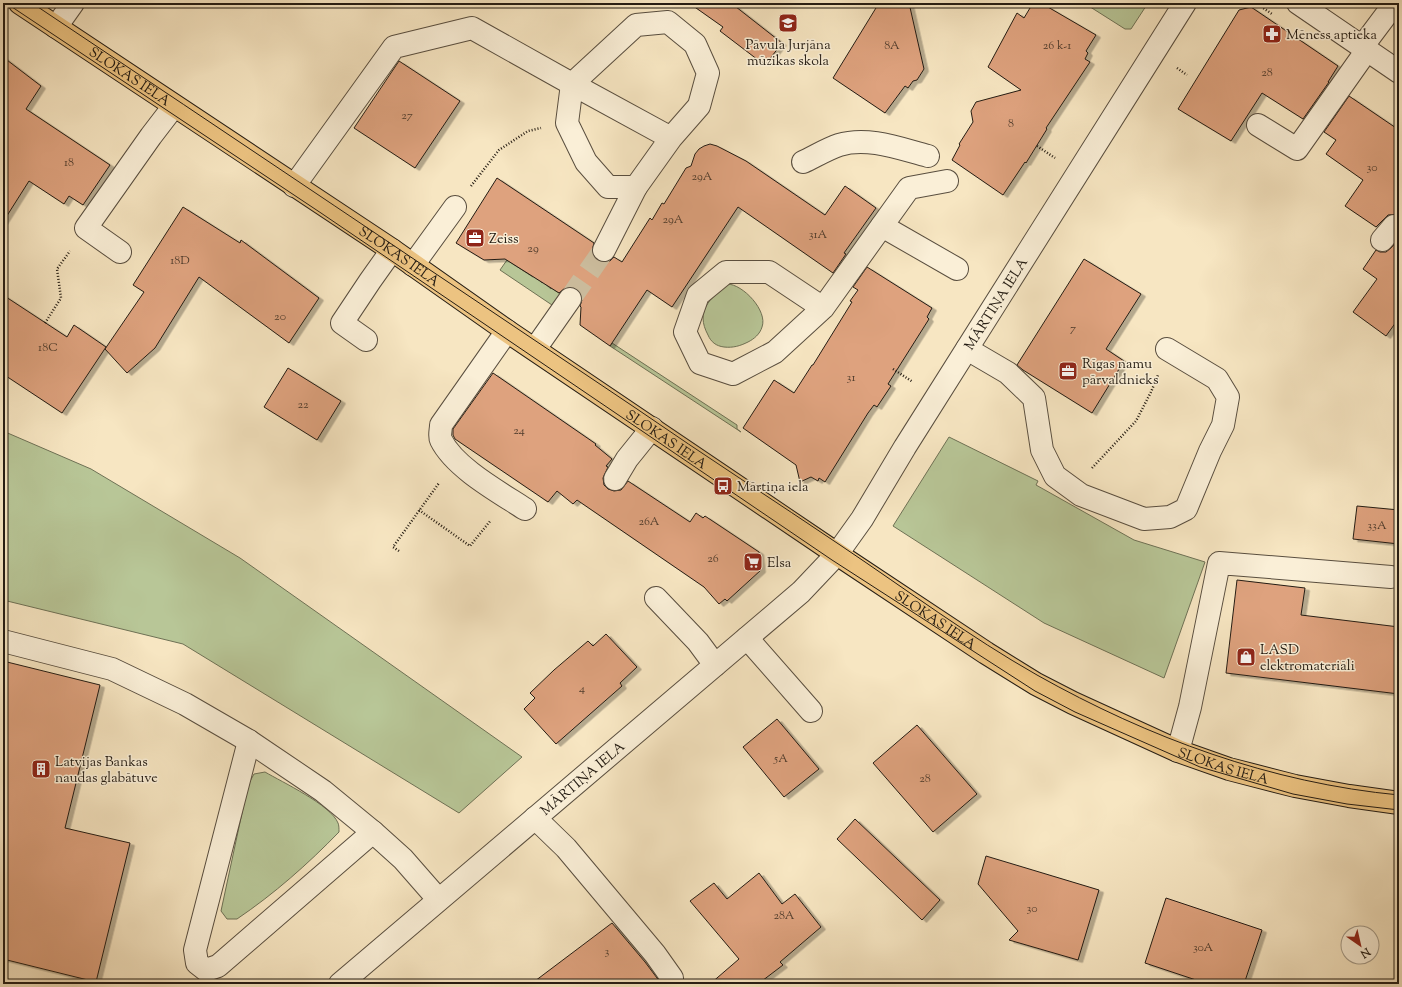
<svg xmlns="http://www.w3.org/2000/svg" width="1402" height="987" font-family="'Sorts Mill Goudy',serif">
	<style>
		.green { fill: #b8c697; stroke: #6e7155 }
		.building { fill: #dea27e; stroke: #241c13; filter: url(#shadow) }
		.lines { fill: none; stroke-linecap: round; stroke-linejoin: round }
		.minor-tunnel { stroke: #cdbe9f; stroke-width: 22; stroke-dasharray: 22 11; stroke-linecap: butt }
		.minor-casing { stroke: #594e3f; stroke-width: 24 }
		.major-casing { stroke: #241c13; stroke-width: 24 }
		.path { stroke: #241c13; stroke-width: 2.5; stroke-dasharray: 1 2; stroke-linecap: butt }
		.minor { stroke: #faefd7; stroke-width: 22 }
		.major { stroke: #ecc381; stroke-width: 22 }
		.tram { stroke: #241c13; stroke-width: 1 }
		.labels { text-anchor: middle; stroke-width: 3; stroke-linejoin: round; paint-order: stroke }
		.number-label { font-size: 12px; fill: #523e2e }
		.poi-label { font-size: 14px; fill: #241c13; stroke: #faefd7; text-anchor: start }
		.street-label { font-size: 14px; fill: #241c13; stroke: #faefd7 }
	</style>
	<defs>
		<filter id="shadow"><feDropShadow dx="4.5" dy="2.5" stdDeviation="0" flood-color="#0004"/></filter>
	</defs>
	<rect width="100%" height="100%" fill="#f7e6c2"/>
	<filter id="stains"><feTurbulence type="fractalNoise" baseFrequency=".005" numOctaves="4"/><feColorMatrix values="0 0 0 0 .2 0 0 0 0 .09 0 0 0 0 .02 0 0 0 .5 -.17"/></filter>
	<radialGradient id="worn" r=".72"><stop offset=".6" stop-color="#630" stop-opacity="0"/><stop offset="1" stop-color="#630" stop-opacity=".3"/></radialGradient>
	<g class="green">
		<polygon points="1084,3 1148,3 1131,29 1125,29"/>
		<polygon points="507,260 533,277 534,276 541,280 540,281 542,283 543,282 551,289 552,288 561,294 552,305 500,270"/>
		<path d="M727,284C743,284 768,311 762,327C760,334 754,339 748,342C740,346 733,348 724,347C716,346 711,342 708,335C695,311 710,299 727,284Z"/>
		<polygon points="612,343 737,425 737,429 741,432 610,346"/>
		<polygon points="3,431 91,469 240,558 522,757 459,813 183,644 3,600"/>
		<polygon points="949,437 1038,481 1036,485 1134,540 1205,562 1164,678 1044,623 893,526"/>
		<path d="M265,772C282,782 331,805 338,823C339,825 339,829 339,832C308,864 274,894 237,919H227L221,911L248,785L254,774Z"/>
	</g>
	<g class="building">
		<polygon points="689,3 731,3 782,43 769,60 766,58 762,63 720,31 723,27"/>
		<polygon points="879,3 909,3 924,69 917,80 913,81 908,88 905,86 885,113 833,78"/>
		<polygon points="1033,3 1041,3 1096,35 1086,51 1088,53 1085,59 1090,62 1046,128 1047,129 1026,163 1025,162 1003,195 952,160 960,145 959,144 973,122 971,111 976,102 1021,90 988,67 1017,13 1024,18"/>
		<polygon points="1251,7 1338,66 1328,82 1329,82 1303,119 1262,93 1231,141 1178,109 1239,10"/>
		<polygon points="3,57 41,86 26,109 110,165 83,205 69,196 64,204 29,181 3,222"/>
		<polygon points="399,61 460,101 415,168 354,128"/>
		<polygon points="1349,96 1399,130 1399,214 1388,215 1376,227 1345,206 1363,180 1326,154 1336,140 1324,132"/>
		<polygon points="710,144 717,146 746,161 825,215 845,186 876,208 844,253 846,254 833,273 738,207 672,307 647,290 610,346 580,325 581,307 580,306 582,300 581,293 577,289 571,287 565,288 559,293 505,259 484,260 456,243 497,178 594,243 592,251 594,257 598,261 605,262 610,261 614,257 622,262 650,218 652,220 662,203 664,204 686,168 691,166 695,154 699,149 704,146"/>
		<polygon points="183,207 240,243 241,240 319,298 289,343 199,277 155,348 127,373 105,349 144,292 133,285"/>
		<polygon points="1399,239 1399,318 1386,336 1353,312 1377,279 1363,269 1376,250 1380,252 1386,252 1391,248"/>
		<polygon points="1084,259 1141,294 1106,349 1124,361 1092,413 1023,370 1017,365"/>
		<polygon points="867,267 932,308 927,317 929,319 888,384 891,386 877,407 874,405 868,413 825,482 819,478 818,481 811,477 800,482 796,465 743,428 774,380 794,393 812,365 813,365 852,302 850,301 858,290 853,287"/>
		<polygon points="3,295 67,337 74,325 106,347 62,413 3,374"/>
		<polygon points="288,368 341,401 317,440 264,407"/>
		<polygon points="493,373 596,444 595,445 612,459 606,466 608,467 603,478 604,485 608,489 614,491 621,490 628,481 690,522 696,513 703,518 705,516 759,552 761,570 727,601 725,599 719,604 704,587 577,500 573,504 557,491 548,502 455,439 453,435 453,429"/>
		<polygon points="1357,506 1399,510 1399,544 1353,539"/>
		<polygon points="1237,580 1305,588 1301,615 1399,627 1399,694 1226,673"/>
		<polygon points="606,634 637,667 620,683 622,686 556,744 524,709 535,698 530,693 554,670 588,641 593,646"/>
		<polygon points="3,661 100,685 65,828 130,843 96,982 3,959"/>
		<polygon points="777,719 819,769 784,797 743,747"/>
		<polygon points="917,725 977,794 933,832 873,763"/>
		<polygon points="855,819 940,900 922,920 837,839"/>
		<polygon points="986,856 1099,890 1078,960 1009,940 1018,931 978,884"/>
		<polygon points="759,873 782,904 795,894 821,927 780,962 783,965 758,984 710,984 739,959 690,901 714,883 727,899"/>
		<polygon points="1166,898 1262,930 1244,984 1208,984 1145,963"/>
		<polygon points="612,923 645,962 660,982 660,984 531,984"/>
	</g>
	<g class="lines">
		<polyline class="minor-tunnel" points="570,299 604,250"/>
		<defs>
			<g id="minor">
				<polyline points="1298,3 1399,72"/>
				<polyline points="56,27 73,3"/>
				<polyline points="1362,47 1395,3"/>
				<polyline points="1258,125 1297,149 1367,50"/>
				<path d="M803,162C814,157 827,149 839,145C868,136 901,149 928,156"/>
				<polyline points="294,186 394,47 472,28 572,84 671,138 699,106 708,73 695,44 668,22 636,25 572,84 567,123 586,162 608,187 636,187 671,138"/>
				<polyline points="882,226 957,269"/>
				<polyline points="1382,240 1394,226 1399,226"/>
				<polyline points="604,250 636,187"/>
				<polyline points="120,252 86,228 151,136 174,106"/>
				<polyline points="413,265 455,207"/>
				<polyline points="823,308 769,272 726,272 698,295 685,332 700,363 733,374 775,352 823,308 909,188 947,181"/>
				<path d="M507,331L441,425C441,430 439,436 441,440C455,468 499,492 525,509"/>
				<polyline points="366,340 342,323 370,281 392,250"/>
				<polyline points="535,349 570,299"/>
				<polyline points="967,349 1008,373 1034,398 1042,450 1055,476 1081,495 1144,519 1170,517 1186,509 1210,451 1223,425 1228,397 1217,379 1167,349"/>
				<polyline points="615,479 627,459 652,428"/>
				<polyline points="656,598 698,642 715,665"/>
				<polyline points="747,638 811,711"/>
				<polyline points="3,641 112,669 185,704 249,741 323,791 373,832 403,859 438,899"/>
				<polyline points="249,741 195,950 197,963 206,970 218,966 373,832"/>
				<polyline points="1178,751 1190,707 1219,563 1391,577"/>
				<polyline points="535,818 566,848 655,954 672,978 672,984"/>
				<path id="s1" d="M340,984L801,592L837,554L862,519L905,447L1185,3"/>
			</g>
			<g id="major">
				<path id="s2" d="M20,3L392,250L507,331L837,554L986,653L1036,684L1073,703L1178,751L1229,769L1295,786L1349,796L1399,803"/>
			</g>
		</defs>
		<use href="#minor" class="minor-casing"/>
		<use href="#major" class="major-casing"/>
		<g class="path">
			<polyline points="1256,3 1272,14"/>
			<polyline points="1177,68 1187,75"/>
			<polyline points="1037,146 1055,158"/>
			<polyline points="471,186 499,150 528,131 541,128"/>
			<polyline points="45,323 61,298 57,269 70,251"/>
			<polyline points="893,369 913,382"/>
			<polyline points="1092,468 1136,421 1151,392 1158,375"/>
			<polyline points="419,510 470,546 491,520"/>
			<polyline points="399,551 393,547 439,483"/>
		</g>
		<use href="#minor" class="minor"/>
		<use href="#major" class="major"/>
		<g class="tram">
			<polyline points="6,3 321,213 832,560 1035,691 1075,712 1200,767 1293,794 1347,804 1399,810"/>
			<path d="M32,3C234,138 436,274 637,409C705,456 775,501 843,547C907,590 970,637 1037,675C1149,738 1271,783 1399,795"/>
		</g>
	</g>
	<defs>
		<symbol id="school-square" viewBox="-11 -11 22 22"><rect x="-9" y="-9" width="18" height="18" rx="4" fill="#8f2418" stroke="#faefd7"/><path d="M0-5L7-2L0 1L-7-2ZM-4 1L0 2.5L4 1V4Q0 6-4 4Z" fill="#fff"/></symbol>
		<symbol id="pharmacy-square" viewBox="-11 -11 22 22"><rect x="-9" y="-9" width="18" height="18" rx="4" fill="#8f2418" stroke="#faefd7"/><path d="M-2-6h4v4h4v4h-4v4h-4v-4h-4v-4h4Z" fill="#fff"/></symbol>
		<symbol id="office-square" viewBox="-11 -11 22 22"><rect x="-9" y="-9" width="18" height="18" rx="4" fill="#8f2418" stroke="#faefd7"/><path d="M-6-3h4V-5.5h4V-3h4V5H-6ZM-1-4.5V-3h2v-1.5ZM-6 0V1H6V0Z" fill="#fff"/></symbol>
		<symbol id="bus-square" viewBox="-11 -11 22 22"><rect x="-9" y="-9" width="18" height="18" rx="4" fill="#8f2418" stroke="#faefd7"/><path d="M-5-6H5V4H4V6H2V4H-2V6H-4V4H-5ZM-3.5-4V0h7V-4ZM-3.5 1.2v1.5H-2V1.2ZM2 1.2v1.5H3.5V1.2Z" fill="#fff"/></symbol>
		<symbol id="supermarket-square" viewBox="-11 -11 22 22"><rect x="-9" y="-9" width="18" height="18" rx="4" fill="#8f2418" stroke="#faefd7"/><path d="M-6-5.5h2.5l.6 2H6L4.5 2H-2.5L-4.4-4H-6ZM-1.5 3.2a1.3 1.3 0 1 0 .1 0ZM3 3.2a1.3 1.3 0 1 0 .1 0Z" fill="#fff"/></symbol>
		<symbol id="shop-square" viewBox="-11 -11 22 22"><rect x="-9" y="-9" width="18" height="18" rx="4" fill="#8f2418" stroke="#faefd7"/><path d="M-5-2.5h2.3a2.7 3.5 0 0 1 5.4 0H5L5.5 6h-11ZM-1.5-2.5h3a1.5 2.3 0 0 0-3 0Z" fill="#fff"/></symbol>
		<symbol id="building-square" viewBox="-11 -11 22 22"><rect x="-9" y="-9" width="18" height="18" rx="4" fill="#8f2418" stroke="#faefd7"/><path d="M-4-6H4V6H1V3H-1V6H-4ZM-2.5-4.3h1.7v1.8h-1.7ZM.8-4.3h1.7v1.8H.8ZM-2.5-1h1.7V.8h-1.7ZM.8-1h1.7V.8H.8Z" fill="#fff"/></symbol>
	</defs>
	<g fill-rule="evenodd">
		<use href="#school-square" x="777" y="12" width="22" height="22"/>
		<use href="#pharmacy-square" x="1261" y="23" width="22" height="22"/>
		<use href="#office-square" x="464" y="227" width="22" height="22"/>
		<use href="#office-square" x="1057" y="360" width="22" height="22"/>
		<use href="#bus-square" x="712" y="475" width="22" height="22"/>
		<use href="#supermarket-square" x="742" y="551" width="22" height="22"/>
		<use href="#shop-square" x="1235" y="646" width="22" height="22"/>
		<use href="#building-square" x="30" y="758" width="22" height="22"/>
	</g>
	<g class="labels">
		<g class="number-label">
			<text x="892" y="49">8A</text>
			<text x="1057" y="49">26 k-1</text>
			<text x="1267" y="76">28</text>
			<text x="407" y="119">27</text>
			<text x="1011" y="127">8</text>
			<text x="69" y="166">18</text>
			<text x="1372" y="171">30</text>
			<text x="702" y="180">29A</text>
			<text x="673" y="223">29A</text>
			<text x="818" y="238">31A</text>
			<text x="533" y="252">29</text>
			<text x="180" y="264">18D</text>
			<text x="280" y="320">20</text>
			<text x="1073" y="332">7</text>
			<text x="48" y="351">18C</text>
			<text x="851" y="381">31</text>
			<text x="303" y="408">22</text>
			<text x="519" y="434">24</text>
			<text x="649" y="525">26A</text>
			<text x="1377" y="529">33A</text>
			<text x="713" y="562">26</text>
			<text x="582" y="692">4</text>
			<text x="781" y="762">5A</text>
			<text x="925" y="782">28</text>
			<text x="1032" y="912">30</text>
			<text x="784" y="919">28A</text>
			<text x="1203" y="951">30A</text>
			<text x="607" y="955">3</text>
		</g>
		<g class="poi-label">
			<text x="1286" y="39">Mēness aptieka</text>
			<text x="788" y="49" text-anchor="middle">Pāvula Jurjāna<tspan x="788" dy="16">mūzikas skola</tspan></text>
			<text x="489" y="243">Zeiss</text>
			<text x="1082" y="368">Rīgas namu<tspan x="1082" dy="16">pārvaldnieks</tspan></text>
			<text x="737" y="491">Mārtiņa iela</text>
			<text x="767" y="567">Elsa</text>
			<text x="1260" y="654">LASD<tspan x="1260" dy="16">elektromateriāli</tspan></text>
			<text x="55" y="766">Latvijas Bankas<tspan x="55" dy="16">naudas glabātuve</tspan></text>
		</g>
		<g class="street-label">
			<text dy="5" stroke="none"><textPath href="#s2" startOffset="132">SLOKAS IELA</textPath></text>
			<text dy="5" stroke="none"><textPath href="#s2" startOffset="456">SLOKAS IELA</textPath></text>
			<text dy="5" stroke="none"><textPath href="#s1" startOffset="954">MĀRTIŅA IELA</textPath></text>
			<text dy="5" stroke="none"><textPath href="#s2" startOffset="780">SLOKAS IELA</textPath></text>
			<text dy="5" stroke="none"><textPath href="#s2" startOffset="1104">SLOKAS IELA</textPath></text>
			<text dy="5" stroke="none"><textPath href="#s2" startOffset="1428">SLOKAS IELA</textPath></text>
			<text dy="5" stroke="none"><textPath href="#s1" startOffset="318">MĀRTIŅA IELA</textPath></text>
		</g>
	</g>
	<rect width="1402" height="987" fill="none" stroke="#f7e6c2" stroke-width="16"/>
	<rect x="4" y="4" width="1394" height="979" fill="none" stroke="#241c13" stroke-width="2"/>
	<rect x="8" y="8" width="1386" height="971" fill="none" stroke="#241c13"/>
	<g transform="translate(1360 945) rotate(146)"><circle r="19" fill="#faefd7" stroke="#a49b89"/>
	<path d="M0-3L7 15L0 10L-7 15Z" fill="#8f2418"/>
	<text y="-6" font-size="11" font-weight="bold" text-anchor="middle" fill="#241c13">N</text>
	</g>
	<rect width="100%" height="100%" filter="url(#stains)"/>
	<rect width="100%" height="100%" fill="url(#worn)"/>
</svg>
